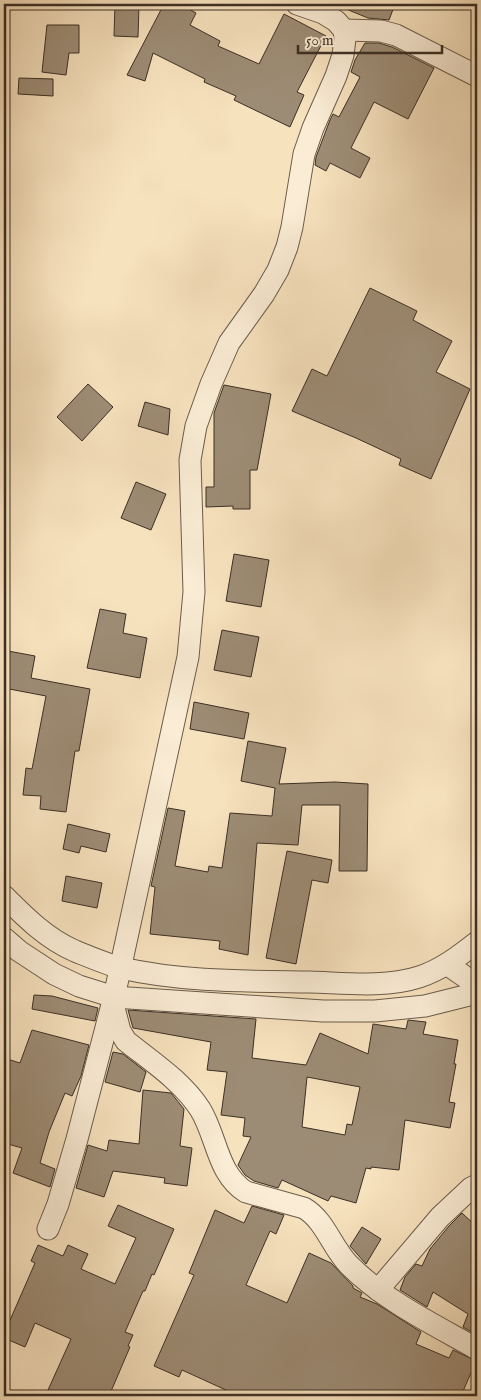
<svg xmlns="http://www.w3.org/2000/svg" width="481" height="1400" font-family="'IM FELL English',serif">
	<style>
		.building { fill: #9d8c75; stroke: #3c2f25; fill-rule: evenodd }
		.lines { fill: none; stroke-linecap: round; stroke-linejoin: round }
		.minor-casing { stroke: #6b5c4b; stroke-width: 23 }
		.minor { stroke: #faecd5; stroke-width: 21 }
	</style>
	<rect width="100%" height="100%" fill="#f7e2be"/>
	<filter id="stains"><feTurbulence type="fractalNoise" baseFrequency=".004" numOctaves="4"/><feColorMatrix values="0 0 0 0 .2 0 0 0 0 .09 0 0 0 0 .02 0 0 0 .5 -.17"/></filter>
	<radialGradient id="worn" r=".72"><stop offset=".6" stop-color="#630" stop-opacity="0"/><stop offset="1" stop-color="#630" stop-opacity=".3"/></radialGradient>
	<g class="building">
		<polygon points="115,4 139,5 138,37 114,36"/>
		<polygon points="164,4 180,4 196,13 190,25 220,41 218,46 259,64 284,14 326,36 297,92 304,95 290,127 234,100 236,96 204,82 205,79 153,53 145,81 127,75"/>
		<polygon points="334,4 395,4 389,20 368,18"/>
		<polygon points="47,25 79,25 79,53 69,53 66,75 42,72"/>
		<polygon points="365,43 379,43 392,47 434,68 408,119 374,102 351,148 370,158 360,178 330,163 326,171 315,165 316,157 330,120 333,114 339,117 360,77 351,72 355,60"/>
		<polygon points="19,78 53,79 53,96 18,94"/>
		<polygon points="370,288 417,311 413,320 452,341 436,372 470,389 431,479 399,465 401,459 356,438 292,411 312,369 327,376"/>
		<polygon points="88,384 113,407 82,441 57,417"/>
		<polygon points="224,385 271,394 257,470 250,470 250,509 233,509 233,506 206,507 206,487 214,487 214,413"/>
		<polygon points="145,402 170,409 168,435 138,426"/>
		<polygon points="136,482 166,494 151,530 121,518"/>
		<polygon points="234,554 269,560 261,607 226,601"/>
		<polygon points="100,609 126,614 123,633 147,638 140,678 87,668"/>
		<polygon points="222,630 259,637 251,677 214,670"/>
		<polygon points="8,651 35,656 31,678 90,689 79,751 75,751 66,812 40,809 41,796 23,795 26,768 32,769 46,696 4,688 4,672"/>
		<polygon points="194,702 249,713 244,739 190,729"/>
		<polygon points="248,741 286,748 279,784 335,782 368,784 367,871 339,871 340,805 302,805 298,845 257,843 248,955 219,949 220,941 150,934 155,887 151,886 168,808 185,811 175,866 208,872 209,866 222,868 230,813 272,816 275,788 241,781"/>
		<polygon points="68,824 110,834 106,852 81,846 79,853 63,849"/>
		<polygon points="287,851 332,860 328,883 312,880 296,964 266,958"/>
		<polygon points="66,876 102,883 97,908 62,901"/>
		<polygon points="34,995 52,996 98,1008 95,1021 32,1009"/>
		<path d="M128,1010L256,1019L252,1058L306,1065L320,1033L368,1054L373,1024L406,1029L408,1020L426,1022L423,1034L458,1040L454,1064H456L449,1102L455,1103L450,1128L405,1120L399,1170L371,1167V1169L366,1168L356,1203L331,1196L328,1201L282,1180L278,1188L254,1181L245,1175L238,1165L251,1137L243,1136L245,1118L221,1115L227,1072L207,1070L211,1042L133,1028ZM307,1077L360,1087L352,1125L347,1124L345,1135L302,1127Z"/>
		<polygon points="32,1030 89,1045 81,1076 72,1096 65,1093 49,1132 40,1163 55,1169 50,1187 13,1173 22,1148 4,1143 4,1058 20,1063"/>
		<polygon points="113,1052 123,1054 146,1072 140,1092 105,1082"/>
		<polygon points="143,1090 171,1093 184,1109 180,1146 192,1148 187,1186 164,1183 165,1178 113,1171 104,1197 76,1188 88,1145 107,1151 109,1140 139,1144"/>
		<polygon points="118,1205 174,1229 154,1275 152,1274 145,1291 143,1291 125,1332 133,1335 128,1346 130,1347 109,1396 63,1396 48,1390 71,1339 35,1323 25,1347 4,1338 4,1334 35,1263 31,1261 38,1245 63,1256 68,1245 88,1254 81,1269 115,1284 136,1238 108,1226"/>
		<polygon points="252,1206 284,1215 276,1234 270,1231 246,1285 287,1303 309,1253 331,1263 353,1286 353,1288 362,1293 360,1297 377,1304 421,1332 416,1344 449,1358 453,1350 476,1361 461,1396 258,1396 243,1390 240,1396 239,1396 182,1370 179,1377 154,1366 194,1275 189,1273 215,1210 244,1223"/>
		<polygon points="462,1213 477,1227 477,1335 463,1327 468,1314 433,1292 427,1307 400,1290 405,1277 416,1264 422,1266 430,1249 449,1226"/>
		<polygon points="362,1227 381,1239 366,1264 350,1246"/>
	</g>
	<g class="lines">
		<defs>
			<g id="minor">
				<polyline points="344,30 381,31 396,35 477,76"/>
				<path d="M4,896C25,917 47,939 75,951C90,957 106,964 121,968C183,982 247,981 310,982C345,983 385,988 419,977C441,970 459,956 477,942"/>
				<polyline points="4,938 19,951 54,974 79,986 114,997 323,1011 375,1011 425,1006 477,993"/>
				<polyline points="448,965 477,985"/>
				<path d="M113,1004L120,1031L126,1041C151,1061 182,1081 200,1109C217,1136 217,1174 246,1192L304,1208C325,1220 332,1248 349,1265C385,1301 433,1324 477,1349"/>
				<polyline points="48,1229 58,1204 77,1139 114,997 188,657 194,592 190,460 196,426 211,384 229,343 264,294 278,270 287,247 292,227 304,154 313,128 336,76 343,55 345,39 344,30 336,21 323,13 297,4"/>
				<polyline points="378,1290 440,1217 471,1188 477,1185"/>
			</g>
		</defs>
		<use href="#minor" class="minor-casing"/>
		<use href="#minor" class="minor"/>
	</g>
	<rect width="481" height="1400" fill="none" stroke="#f7e2be" stroke-width="20"/>
	<rect x="5" y="5" width="471" height="1390" fill="none" stroke="#3c2f25" stroke-width="2.5"/>
	<rect x="10" y="10" width="461" height="1380" fill="none" stroke="#3c2f25"/>
	<path d="M298 45v8h144v-8" fill="none" stroke="#3c2f25" stroke-width="2.5"/>
	<text x="306" y="45" font-size="15" fill="#3c2f25" stroke="#faecd5" stroke-width="4" paint-order="stroke">50 m</text>
	<rect width="100%" height="100%" filter="url(#stains)"/>
	<rect width="100%" height="100%" fill="url(#worn)"/>
</svg>
